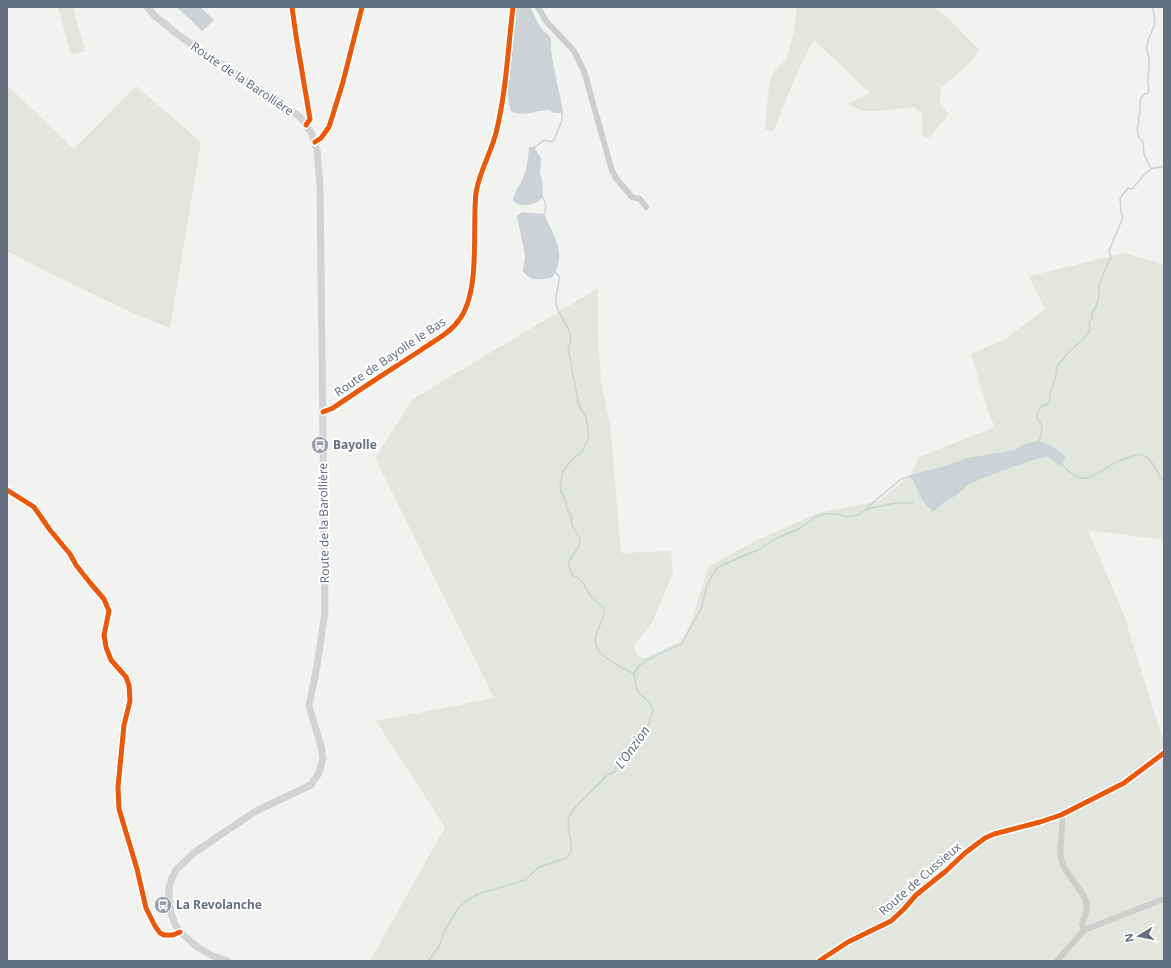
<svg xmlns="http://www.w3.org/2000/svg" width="1171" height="968" font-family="'Noto Sans',sans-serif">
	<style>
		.green { fill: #e2e6df }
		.water { fill: #ccd2d5 }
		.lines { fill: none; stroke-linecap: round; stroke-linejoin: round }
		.stream { stroke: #ccd2d5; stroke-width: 1.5 }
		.minor { stroke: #cdcece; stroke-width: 6 }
		.major { stroke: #d2d3d6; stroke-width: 7 }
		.cycleway-casing { stroke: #fff; stroke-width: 8 }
		.cycleway { stroke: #e8590c; stroke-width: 5 }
		.labels { text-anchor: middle; stroke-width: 4; stroke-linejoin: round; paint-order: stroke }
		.street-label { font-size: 12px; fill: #646f80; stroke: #fff }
		.poi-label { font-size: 12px; font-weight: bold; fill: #646f80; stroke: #fff; text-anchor: start }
		.water-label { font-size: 13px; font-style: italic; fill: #657784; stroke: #fff }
	</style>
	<rect width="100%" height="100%" fill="#f2f3f1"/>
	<g class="green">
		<polygon points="58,7 73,7 85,51 71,54"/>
		<path d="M797,7H933L949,19L979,50L972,61L941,88L940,104L949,114L929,138L923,136L922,113L913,107L878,111H863L847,104L870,93L814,40C797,69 786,101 773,132L765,129L769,85L773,72L787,58L794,32Z"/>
		<polygon points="7,85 74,149 136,86 201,142 170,328 137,315 47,272 7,251"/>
		<polygon points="1124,253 1164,264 1164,540 1088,530 1124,615 1164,744 1164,961 370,961 445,827 376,721 494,698 375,458 413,399 598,288 598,334 601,382 610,424 621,553 671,551 673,573 651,625 634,645 637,656 645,658 683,640 690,625 709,566 753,542 818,513 879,501 910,475 919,457 995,427 989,414 971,354 1005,339 1045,309 1029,276"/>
	</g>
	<g class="water">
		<polygon points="179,7 200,7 214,20 202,31 178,8"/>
		<path d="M516,7H530L540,27L551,38C550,63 560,88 563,113C560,113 556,113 554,113C550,111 552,110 548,110C537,110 519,119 510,110L506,86L515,23Z"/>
		<path d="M529,147H534L541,158L540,173L542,178L543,197C537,205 519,209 513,200C514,193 518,189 521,182C527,171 528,159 529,147Z"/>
		<path d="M522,212L544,214L546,218C556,241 566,253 553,277C541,280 530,282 523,271L525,256L517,216Z"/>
		<polygon points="1036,441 1048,444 1066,456 1060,466 1053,460 1046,456 1012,467 969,484 958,494 943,503 933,512 922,500 913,480 910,478 910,475 949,465 967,458 1015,450 1022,445"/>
	</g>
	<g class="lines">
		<g class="stream">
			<polyline points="534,148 544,140 550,142 554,140 562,120 562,112"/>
			<path d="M1151,169L1144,154L1143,142L1139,138L1137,129L1139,122L1138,119C1144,110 1134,97 1148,93L1149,89C1146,79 1150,69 1149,58C1148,54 1146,50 1147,46C1149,28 1160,29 1152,7"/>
			<path d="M542,196C546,203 547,207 544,214"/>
			<path d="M554,271L559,276C560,288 553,294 557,307C561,322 577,332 568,348L579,406L586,416L589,438L582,451L572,460L563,471L560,487L561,492L565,498L567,509L571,515L572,525L580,539L579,546L569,561V567L573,576C584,579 585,589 592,597C596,601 600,604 604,608C605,617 600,624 597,632C588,655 617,664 634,674"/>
			<polyline points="1039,442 1042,431 1041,423 1038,420 1037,413 1042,406 1048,404 1050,400 1050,393 1055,380 1057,366 1068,353 1083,339 1090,330 1089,323 1092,318 1092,313 1096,307 1099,297 1099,284 1111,257 1109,251 1123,217 1121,212 1120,198 1128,188 1132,189 1144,175 1151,169 1164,166"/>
			<path d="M1061,463C1079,485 1087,480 1108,467C1114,463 1121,460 1128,458C1133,456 1138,453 1143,455C1154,460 1156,473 1164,481"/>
			<polyline points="867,509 869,506 901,479 911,476"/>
			<path d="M428,961L439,947L445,930L458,909L467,900L478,894L525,880L539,867L564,859L570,854C575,843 565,830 569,818C574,803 598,788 607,774H611L616,770V764L639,734L648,727L653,709L650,703L639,693L636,687L634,674L639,666L647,660L681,644L701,609L707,585L715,571L718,567L760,549L775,539L799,529L814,518L824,514H837L848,517L858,515L867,509L896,503H913"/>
		</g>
		<g class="minor">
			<polyline points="538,7 546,21 574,51 584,71 612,171 616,178 632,197 640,199 646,207"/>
			<polyline points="315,142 321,138 329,127 343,82 362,7"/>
			<path d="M323,412L333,408C362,388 392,369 421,350C434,341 450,333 459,320C481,291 472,229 476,193C479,172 491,153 496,133C506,93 508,48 513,7"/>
			<polyline points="7,490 34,507 50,530 70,554 76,565 91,584 104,599 109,611 104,635 106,647 111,660 126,677 129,685 130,701 124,725 118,787 119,809 137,869 146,908 155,926 160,933 164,935 173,935 180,932"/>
			<path d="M1061,815C1065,830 1058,844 1061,858C1063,874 1087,892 1087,907C1087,913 1083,918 1082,924L1084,930"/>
			<polyline points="1084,930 1164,899"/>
			<polyline points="819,961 848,942 891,921 904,909 916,895 946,871 965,853 985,838 994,834 1040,822 1061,815 1124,783 1164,753"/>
			<polyline points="1057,961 1084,930"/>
		</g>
		<polyline class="major" points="147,7 155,16 181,37 300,117 311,132 317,150 320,185 325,612 317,666 309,706 321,746 323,758 319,773 311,785 256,811 195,852 176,870 172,878 169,887 169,899 171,913 175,924 180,932 197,947 213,956 228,961"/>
		<defs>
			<g id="cycleway">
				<polyline points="292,7 296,36 310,119 306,125"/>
				<polyline points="315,142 321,138 329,127 343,82 362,7"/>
				<path d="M323,412L333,408C362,388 392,369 421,350C434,341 450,333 459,320C481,291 472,229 476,193C479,172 491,153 496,133C506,93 508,48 513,7"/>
				<polyline points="7,490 34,507 50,530 70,554 76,565 91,584 104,599 109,611 104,635 106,647 111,660 126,677 129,685 130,701 124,725 118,787 119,809 137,869 146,908 155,926 160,933 164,935 173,935 180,932"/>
				<polyline points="819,961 848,942 891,921 904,909 916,895 946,871 965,853 985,838 994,834 1040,822 1061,815 1124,783 1164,753"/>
			</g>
		</defs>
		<use href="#cycleway" class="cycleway-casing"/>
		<use href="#cycleway" class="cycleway"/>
	</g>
	<defs>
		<symbol id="bus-disc" viewBox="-11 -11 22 22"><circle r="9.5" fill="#969da8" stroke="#fff"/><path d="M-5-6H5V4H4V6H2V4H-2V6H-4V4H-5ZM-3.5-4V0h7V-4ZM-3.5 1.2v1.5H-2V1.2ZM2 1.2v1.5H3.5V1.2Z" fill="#fff"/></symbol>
	</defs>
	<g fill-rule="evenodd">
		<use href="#bus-disc" x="310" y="435" width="20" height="20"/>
		<use href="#bus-disc" x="153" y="895" width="20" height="20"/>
	</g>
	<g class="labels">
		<g class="street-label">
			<text transform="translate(242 79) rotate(34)" y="4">Route de la Barollière</text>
			<text transform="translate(390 357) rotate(-34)" y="4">Route de Bayolle le Bas</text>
			<text transform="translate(324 523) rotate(-91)" y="4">Route de la Barollière</text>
			<text transform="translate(920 879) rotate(-41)" y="4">Route de Cussieux</text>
		</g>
		<g class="poi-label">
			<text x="333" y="449">Bayolle</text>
			<text x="176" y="909">La Revolanche</text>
		</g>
		<g class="water-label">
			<text transform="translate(632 747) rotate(-54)" y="5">L'Onzion</text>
		</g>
	</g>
	<rect width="1171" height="968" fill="none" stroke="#646f80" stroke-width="16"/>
	<g transform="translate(1139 936) rotate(260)" stroke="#ffffff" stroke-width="3" paint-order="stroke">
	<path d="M0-3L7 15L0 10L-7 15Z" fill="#646f80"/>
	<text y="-6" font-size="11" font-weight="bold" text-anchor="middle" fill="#646f80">N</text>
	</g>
</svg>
